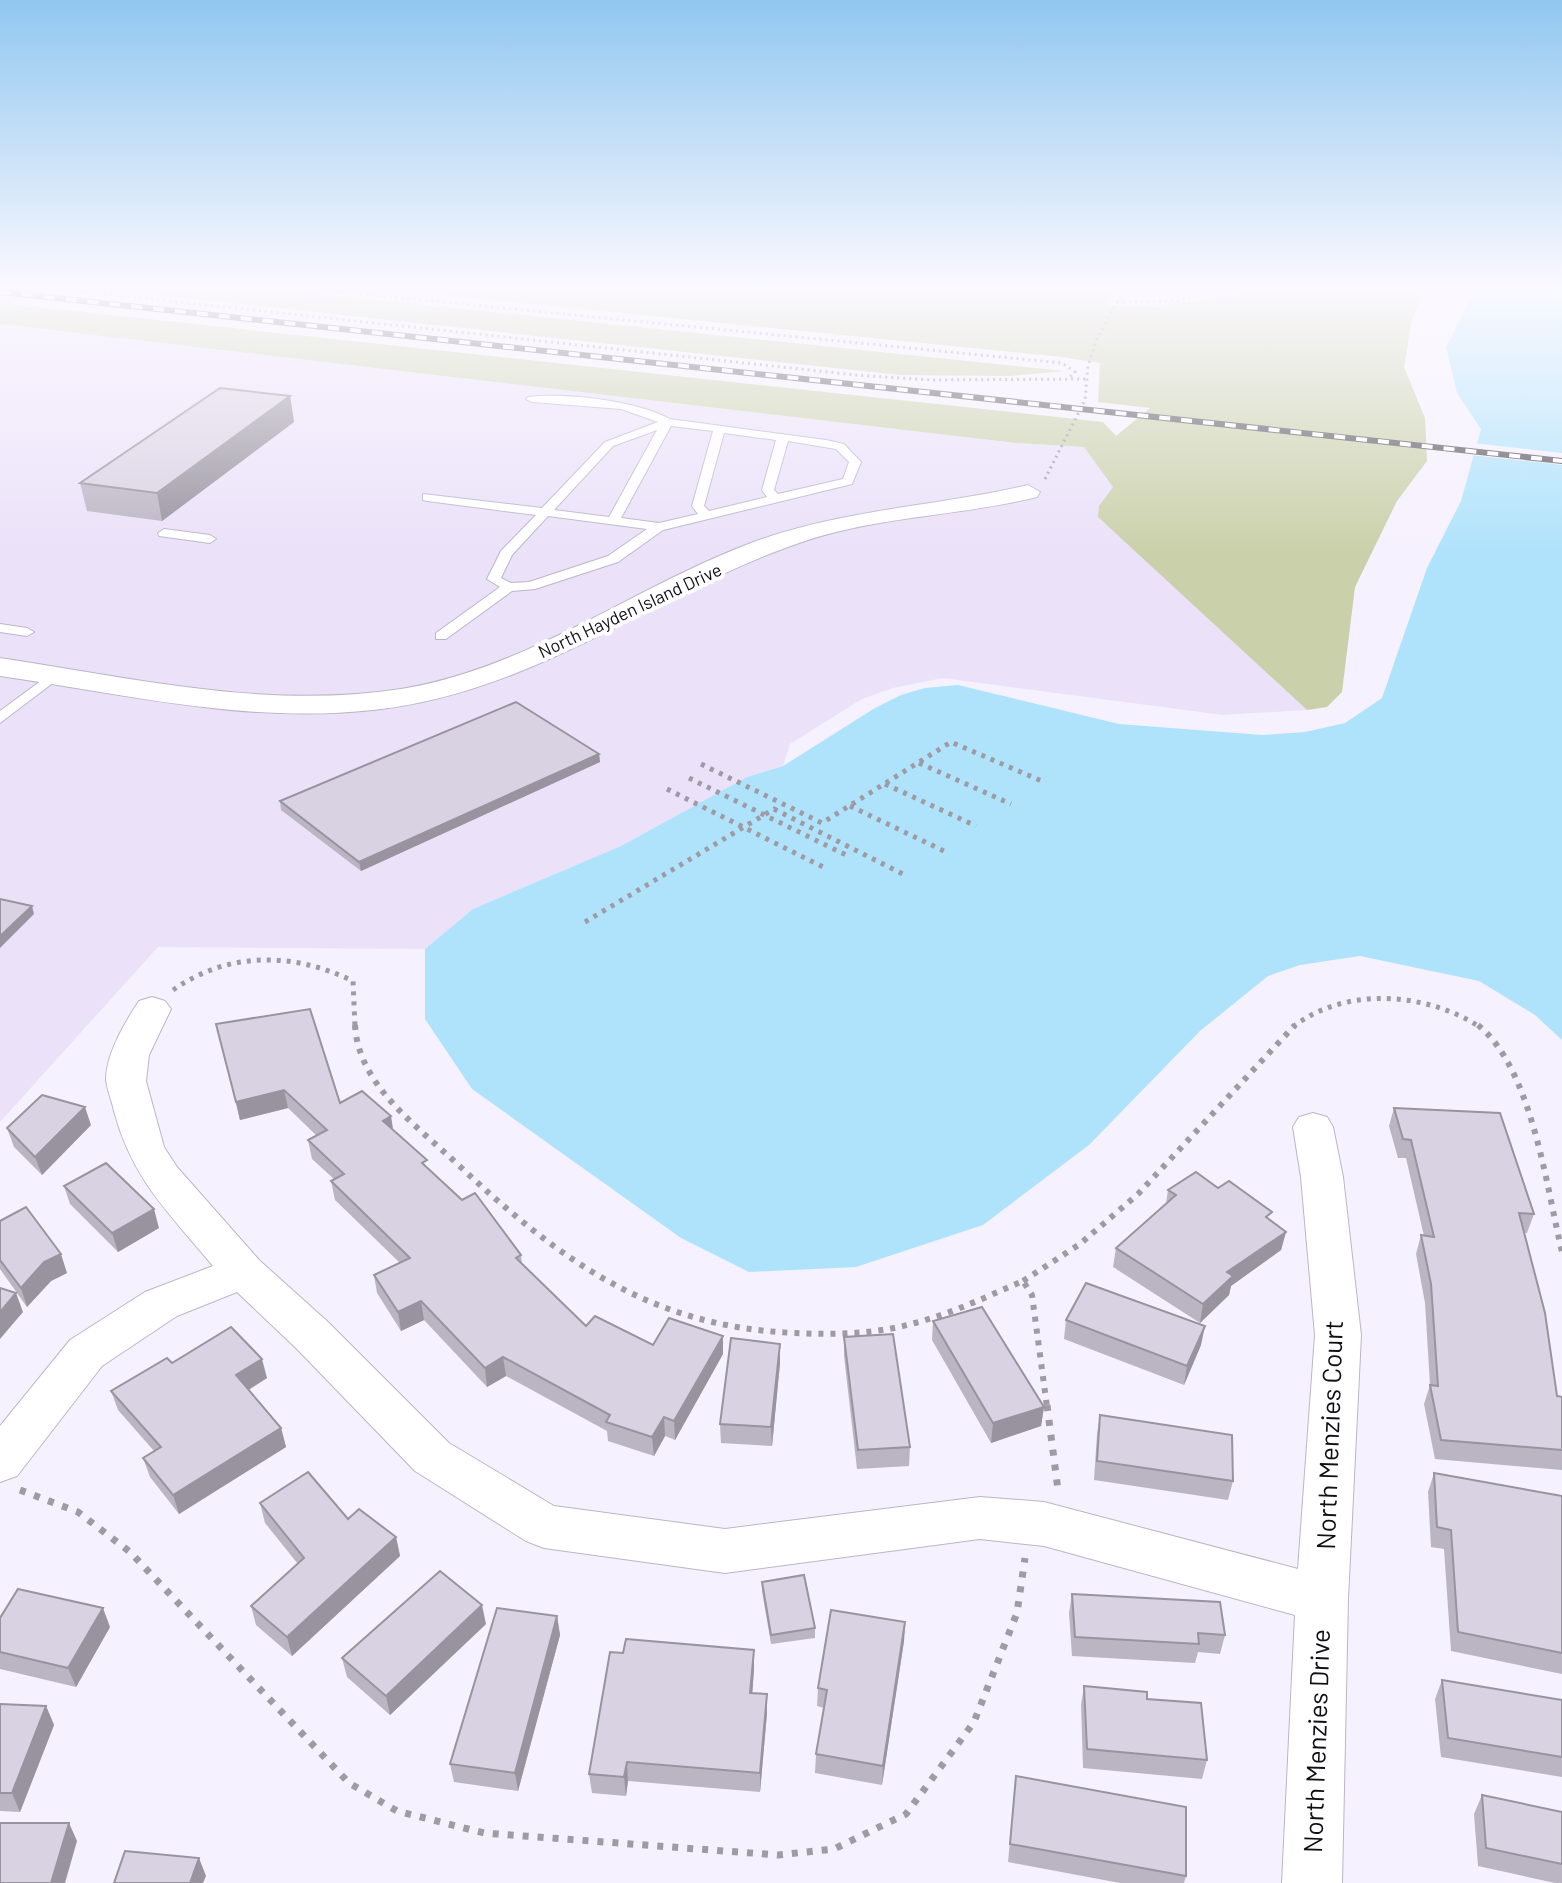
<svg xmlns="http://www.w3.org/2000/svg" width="1562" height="1883" font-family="Barlow,sans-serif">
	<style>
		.built { fill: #ebe1f9 }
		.green { fill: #cad1aa }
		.water { fill: #afe3fb }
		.pier { fill: #f6f1fe }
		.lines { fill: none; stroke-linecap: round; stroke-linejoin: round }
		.service-casing { stroke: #bcb5c5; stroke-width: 2 }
		.minor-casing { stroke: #bcb5c5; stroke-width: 2 }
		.path-far3 { stroke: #9e9ba5; stroke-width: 3; stroke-dasharray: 2 4; stroke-linecap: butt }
		.path-far2 { stroke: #9e9ba5; stroke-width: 5; stroke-dasharray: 4 6; stroke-linecap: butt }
		.path-far1 { stroke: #9e9ba5; stroke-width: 6; stroke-dasharray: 5 7; stroke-linecap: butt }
		.path { stroke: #9e9ba5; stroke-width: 7; stroke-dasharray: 6 9; stroke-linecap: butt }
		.service { fill: #fff; fill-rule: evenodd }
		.minor { fill: #fff; fill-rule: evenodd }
		.rail-casing { stroke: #58555d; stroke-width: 6 }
		.rail { stroke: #fff; stroke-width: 4; stroke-dasharray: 11; stroke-linecap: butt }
		.wall { fill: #bbb5c3 }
		.shaded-wall { fill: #98939f }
		.building { fill: #d9d2e3; stroke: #98939f; stroke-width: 2 }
		.labels { text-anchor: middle; stroke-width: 8; stroke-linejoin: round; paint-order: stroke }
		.far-street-label { font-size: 18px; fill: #110f14; stroke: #fff }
		.near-street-label { font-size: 26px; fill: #110f14; stroke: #fff }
	</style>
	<rect width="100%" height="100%" fill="#f6f1fe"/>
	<polygon class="built" points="0,324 1016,443 1084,447 1113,487 1099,506 1099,517 1307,710 1223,715 943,678 893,688 862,699 790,744 783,766 747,777 621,846 473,909 425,949 158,947 0,1122"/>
	<g class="green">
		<polygon points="90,288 262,288 1064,371 1010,376 900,375"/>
		<path d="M370,288H1114L1107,305C1164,312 1216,295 1272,288C1322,282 1376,288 1426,288L1412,319L1404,367L1425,418L1427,461L1397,501L1355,587L1342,692L1327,707L1307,710L1098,517L1099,506L1113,487L1084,447L1016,443L0,324V303L1103,422L1116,436L1150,408L1098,402L1100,363L1062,357Z"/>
	</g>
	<polygon class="water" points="1485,288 1562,288 1562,1040 1535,1015 1479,981 1360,956 1300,965 1268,976 1200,1031 1089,1145 983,1225 856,1267 749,1272 681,1238 472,1089 425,1019 425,949 473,909 621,846 747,777 783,766 875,708 901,695 925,688 958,685 1119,724 1262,735 1305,732 1345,723 1382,698 1427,568 1461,501 1481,429 1457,393 1446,347 1473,294"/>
	<polygon class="pier" points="1473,443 1562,453 1562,465 1470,455"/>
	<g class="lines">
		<defs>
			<g id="service">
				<path d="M528,397C565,392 638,401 670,419L826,440L844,444L861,462L852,484L663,530L618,562L535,589L512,591L446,639H436V633L500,587L487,579L501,551L536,515L427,501L423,500V494L542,508L605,442L658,422L621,409L532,402L526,399ZM671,426L713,431L692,506L698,514L659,523L621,518ZM657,430L609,517L554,510L613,446ZM724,433L776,440L762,490L767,497L709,511L704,506ZM788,441L836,449L849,462L843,479L778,494L774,490ZM548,516L647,529L608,556L529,582L511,583L501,578L512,555Z"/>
				<polygon points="164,529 210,535 216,539 210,543 159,536 158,533"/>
				<polygon points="0,624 27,628 34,632 27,636 0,632"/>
				<polygon points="53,672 60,676 58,679 0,723 0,711"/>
			</g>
			<g id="minor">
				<path d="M1028,485L1040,492L1037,497C961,516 879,516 805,541C653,592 539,692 373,710C248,724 123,694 0,676V658C133,678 267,710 401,689C529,668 632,588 751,543C841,509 935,507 1028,485Z"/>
				<path d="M152,997L165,1001L171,1009L149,1055L146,1081L164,1147L177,1167L259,1260L328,1322L449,1443L554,1506L725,1529L980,1497L1044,1502L1298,1569L1315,1335L1301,1177L1293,1127L1299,1117L1313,1113L1327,1117L1333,1127L1343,1177L1361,1335L1348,1599L1342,1883H1282L1295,1615L1044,1546L980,1539L725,1573L544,1548L526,1541L415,1471L296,1348L237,1292L177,1316L102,1366L17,1476L0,1482V1426L70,1340L145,1292L213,1266C169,1213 132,1179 114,1111C112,1101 107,1090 106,1080C106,1054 125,1022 139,1001Z"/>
			</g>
		</defs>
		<use href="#service" class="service-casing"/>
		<use href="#minor" class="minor-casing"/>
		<g class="path-far3">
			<polyline points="50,288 856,375 931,380 1088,379"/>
			<polyline points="300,288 1062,363 1075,372 1069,378"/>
			<polyline points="1117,302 1177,301 1196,296 1200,288"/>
			<polyline points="1045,479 1085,400 1088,366 1097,339 1125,288"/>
		</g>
		<g class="path-far2">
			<polyline points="919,763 1011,804"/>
			<polyline points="701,764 822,823 951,742 1044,782"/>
			<polyline points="689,778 846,855"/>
			<polyline points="885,784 976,826"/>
			<polyline points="667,789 823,867"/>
			<polyline points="850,806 944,851"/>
			<polyline points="585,922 774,809 905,875"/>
			<path d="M173,990C229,951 293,952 353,981L355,1027"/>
			<path d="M1293,1027C1345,986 1426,992 1480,1027"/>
		</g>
		<g class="path-far1">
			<path d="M355,1025C358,1083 413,1123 452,1159C556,1257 647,1327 795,1333C835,1335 876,1334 915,1323C953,1313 988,1296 1023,1281L1032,1295L1047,1407"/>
			<path d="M1478,1025C1532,1069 1546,1185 1562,1252"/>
			<polyline points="1023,1281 1080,1244 1138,1194 1295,1025"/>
		</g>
		<g class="path">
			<polyline points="1047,1405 1058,1490"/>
			<polyline points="20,1490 78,1512 130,1552 349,1783 397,1811 484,1833 778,1855 834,1849 906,1814 974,1722 1017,1613 1025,1558"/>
		</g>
		<use href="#service" class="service"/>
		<use href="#minor" class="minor"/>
		<defs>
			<polyline id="rail" points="0,292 1562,461"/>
		</defs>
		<use href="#rail" class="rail-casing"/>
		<use href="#rail" class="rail"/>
	</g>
	<g class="wall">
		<polygon points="1214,288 1244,288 1244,291"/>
		<polygon points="290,396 294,422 162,521 87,511 80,483"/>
		<polygon points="599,754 600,762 361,871 281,810 280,801"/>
		<polygon points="216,1024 340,1103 393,1130 428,1168 521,1255 522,1264 586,1326 653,1345 723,1354 675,1440 665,1436 654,1456 608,1441 607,1431 506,1376 487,1387 424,1320 401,1331 377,1293 374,1275 400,1263 335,1200 331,1181 334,1179 312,1159 308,1140 317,1136 288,1108 240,1120"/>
		<polygon points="1394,1108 1534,1214 1527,1233 1524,1233 1557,1396 1562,1397 1562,1470 1435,1459 1424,1404 1430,1385 1425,1303 1416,1254 1421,1235 1424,1236 1406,1158 1398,1158 1389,1126"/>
		<polygon points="91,1125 42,1175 14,1147 7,1128"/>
		<polygon points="64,1186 159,1228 118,1252 70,1204"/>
		<polygon points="1218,1188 1271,1221 1286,1232 1281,1250 1231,1286 1229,1295 1200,1323 1113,1267 1116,1248 1166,1204 1168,1190"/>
		<polygon points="0,1221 67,1273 51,1281 27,1307 0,1269"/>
		<polygon points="1066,1320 1201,1345 1184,1385 1064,1339"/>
		<polygon points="933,1321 1044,1407 1041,1426 991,1443 932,1340"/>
		<polygon points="844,1337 910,1447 909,1466 857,1469 844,1356"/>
		<polygon points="172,1363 267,1378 249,1390 281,1428 286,1447 179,1514 150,1477 143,1458 154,1451 118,1410 111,1391"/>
		<polygon points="780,1363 772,1446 721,1443 720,1424"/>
		<polygon points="1100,1415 1233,1481 1228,1500 1094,1480 1097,1434"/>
		<polygon points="1434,1473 1562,1496 1562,1674 1451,1651 1444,1549 1431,1547 1428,1492"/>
		<polygon points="260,1503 348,1519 396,1537 400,1556 292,1656 256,1625 251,1606 298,1564 265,1523"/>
		<polygon points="762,1582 815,1628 815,1638 771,1644 762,1591"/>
		<polygon points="1072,1594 1225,1635 1220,1654 1198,1652 1195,1663 1072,1656 1069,1613"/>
		<polygon points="557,1616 560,1635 518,1791 454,1782 450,1764"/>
		<polygon points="0,1618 110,1627 76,1687 0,1669"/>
		<polygon points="905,1622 904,1641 882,1785 815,1773 816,1754 824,1708 817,1706 818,1688"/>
		<polygon points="486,1624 390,1715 347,1677 342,1658"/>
		<polygon points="754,1650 754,1669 752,1693 767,1713 760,1792 628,1781 626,1796 592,1793 589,1774 623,1653"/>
		<polygon points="1442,1680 1562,1700 1562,1777 1441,1757 1435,1699"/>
		<polygon points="1084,1686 1147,1699 1207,1760 1202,1779 1083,1768 1081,1705"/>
		<polygon points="0,1704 46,1706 54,1725 20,1812 0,1811"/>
		<polygon points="1016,1776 1186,1876 1184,1883 1120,1883 1008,1862"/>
		<polygon points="1482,1795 1562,1812 1562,1883 1555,1883 1478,1866 1474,1814"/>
	</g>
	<g class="shaded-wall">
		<polygon points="290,396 294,422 162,521 157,493"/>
		<polygon points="599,754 600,762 361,871 359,862"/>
		<polygon points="32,906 34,914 0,948 0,936"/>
		<polygon points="284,1090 288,1108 240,1120 236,1102"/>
		<polygon points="85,1107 91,1125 42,1175 35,1157"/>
		<polygon points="391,1116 394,1135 383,1121"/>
		<polygon points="154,1209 159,1228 118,1252 112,1233"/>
		<polygon points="1286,1232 1281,1250 1231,1286 1229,1295 1200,1323 1203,1304 1227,1272"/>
		<polygon points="61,1254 67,1273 51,1281 27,1307 21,1288 44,1262"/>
		<polygon points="16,1293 23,1312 0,1339 0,1312"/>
		<polygon points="421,1301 424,1320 401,1331 398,1312"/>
		<polygon points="1205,1326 1201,1345 1184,1385 1187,1366"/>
		<polygon points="723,1336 723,1354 675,1440 674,1421"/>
		<polygon points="780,1344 780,1363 772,1446 771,1427"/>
		<polygon points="503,1357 506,1376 487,1387 485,1368"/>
		<polygon points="262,1359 267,1378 241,1394 236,1375"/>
		<polygon points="1044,1407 1041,1426 991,1443 993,1423"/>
		<polygon points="664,1417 665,1436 654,1456 652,1437"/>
		<polygon points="281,1428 286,1447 179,1514 173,1495"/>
		<polygon points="396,1537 400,1556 292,1656 287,1637"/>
		<polygon points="482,1605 486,1624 390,1715 386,1696"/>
		<polygon points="103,1608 110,1627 76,1687 68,1668"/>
		<polygon points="557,1616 560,1635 518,1791 515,1773"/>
		<polygon points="905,1622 904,1641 882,1785 883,1766"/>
		<polygon points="754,1650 754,1669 751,1712 750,1693"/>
		<polygon points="767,1694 767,1713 760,1792 760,1773"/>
		<polygon points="46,1706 54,1725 20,1812 12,1793"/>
		<polygon points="627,1762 628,1781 626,1796 624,1777"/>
		<polygon points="69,1823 77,1841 65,1883 51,1883"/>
		<polygon points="199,1858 206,1876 203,1883 190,1883"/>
	</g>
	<g class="building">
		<polygon points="220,388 290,396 157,493 80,483"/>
		<polygon points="516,702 599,754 359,862 280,801"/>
		<polygon points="0,899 32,906 0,936"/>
		<polygon points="310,1009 340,1103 362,1091 391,1116 383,1121 427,1160 422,1163 462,1200 475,1193 521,1255 516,1258 586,1326 595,1316 653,1345 669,1318 723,1336 674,1421 664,1417 652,1437 606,1422 610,1415 503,1357 485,1368 421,1301 398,1312 374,1275 410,1258 331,1181 344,1174 308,1140 327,1130 284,1090 236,1102 216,1024"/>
		<polygon points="42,1095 85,1107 35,1157 7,1128"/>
		<polygon points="1394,1108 1500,1113 1534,1214 1519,1213 1545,1313 1557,1396 1562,1397 1562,1450 1441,1440 1430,1385 1438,1386 1431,1284 1421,1235 1434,1237 1411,1140 1403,1139"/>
		<polygon points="106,1163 154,1209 112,1233 64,1186"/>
		<polygon points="1196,1172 1218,1188 1229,1181 1272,1212 1266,1217 1286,1232 1227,1272 1233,1276 1203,1304 1116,1248 1176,1195 1168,1190"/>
		<polygon points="26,1207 61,1254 44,1262 21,1288 0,1260 0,1221"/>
		<polygon points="1086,1283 1205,1326 1187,1366 1066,1320"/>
		<polygon points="0,1288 16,1293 0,1312"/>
		<polygon points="982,1307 1044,1407 993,1423 933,1321"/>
		<polygon points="231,1327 262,1359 236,1375 281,1428 173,1495 143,1458 161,1447 111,1391 167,1358 172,1363"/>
		<polygon points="893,1334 910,1447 858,1450 844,1337"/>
		<polygon points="731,1338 780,1344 771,1427 720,1424"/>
		<polygon points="1100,1415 1232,1435 1233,1481 1097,1461"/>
		<polygon points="308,1472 348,1519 359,1509 396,1537 287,1637 251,1606 304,1558 260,1503"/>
		<polygon points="1434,1473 1562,1496 1562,1653 1458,1632 1451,1530 1437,1527"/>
		<polygon points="440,1571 482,1605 386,1696 342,1658"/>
		<polygon points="804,1575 815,1628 771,1635 762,1582"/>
		<polygon points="18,1589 103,1608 68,1668 0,1652 0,1618"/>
		<polygon points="1072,1594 1220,1602 1225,1635 1198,1633 1199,1644 1075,1637"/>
		<polygon points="497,1608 557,1616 515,1773 450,1764"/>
		<polygon points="831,1610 905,1622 883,1766 816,1754 827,1690 818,1688"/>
		<polygon points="626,1639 754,1650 750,1693 767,1694 760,1773 627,1762 624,1777 589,1774 610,1652 623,1653"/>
		<polygon points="1442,1680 1562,1700 1562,1757 1448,1738"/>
		<polygon points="1084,1686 1147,1692 1147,1699 1201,1703 1207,1760 1087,1749"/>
		<polygon points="0,1704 46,1706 12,1793 0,1793"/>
		<polygon points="1016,1776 1186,1807 1186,1876 1010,1844"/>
		<polygon points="1482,1795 1562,1812 1562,1864 1486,1848"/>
		<polygon points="0,1823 69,1823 51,1883 0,1883"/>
		<polygon points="125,1851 199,1858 190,1883 114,1883"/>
	</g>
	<linearGradient id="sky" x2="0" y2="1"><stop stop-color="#91c7f0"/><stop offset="0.52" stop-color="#fbf9ff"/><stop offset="1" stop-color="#fbf9ff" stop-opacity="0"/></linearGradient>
	<rect width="1562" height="552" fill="url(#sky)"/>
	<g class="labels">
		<g class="far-street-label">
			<text transform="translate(630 611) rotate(-25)" y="6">North Hayden Island Drive</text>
		</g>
		<g class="near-street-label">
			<text transform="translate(1330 1435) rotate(-88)" y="9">North Menzies Court</text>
			<text transform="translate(1317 1741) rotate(-88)" y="9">North Menzies Drive</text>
		</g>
	</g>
</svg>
